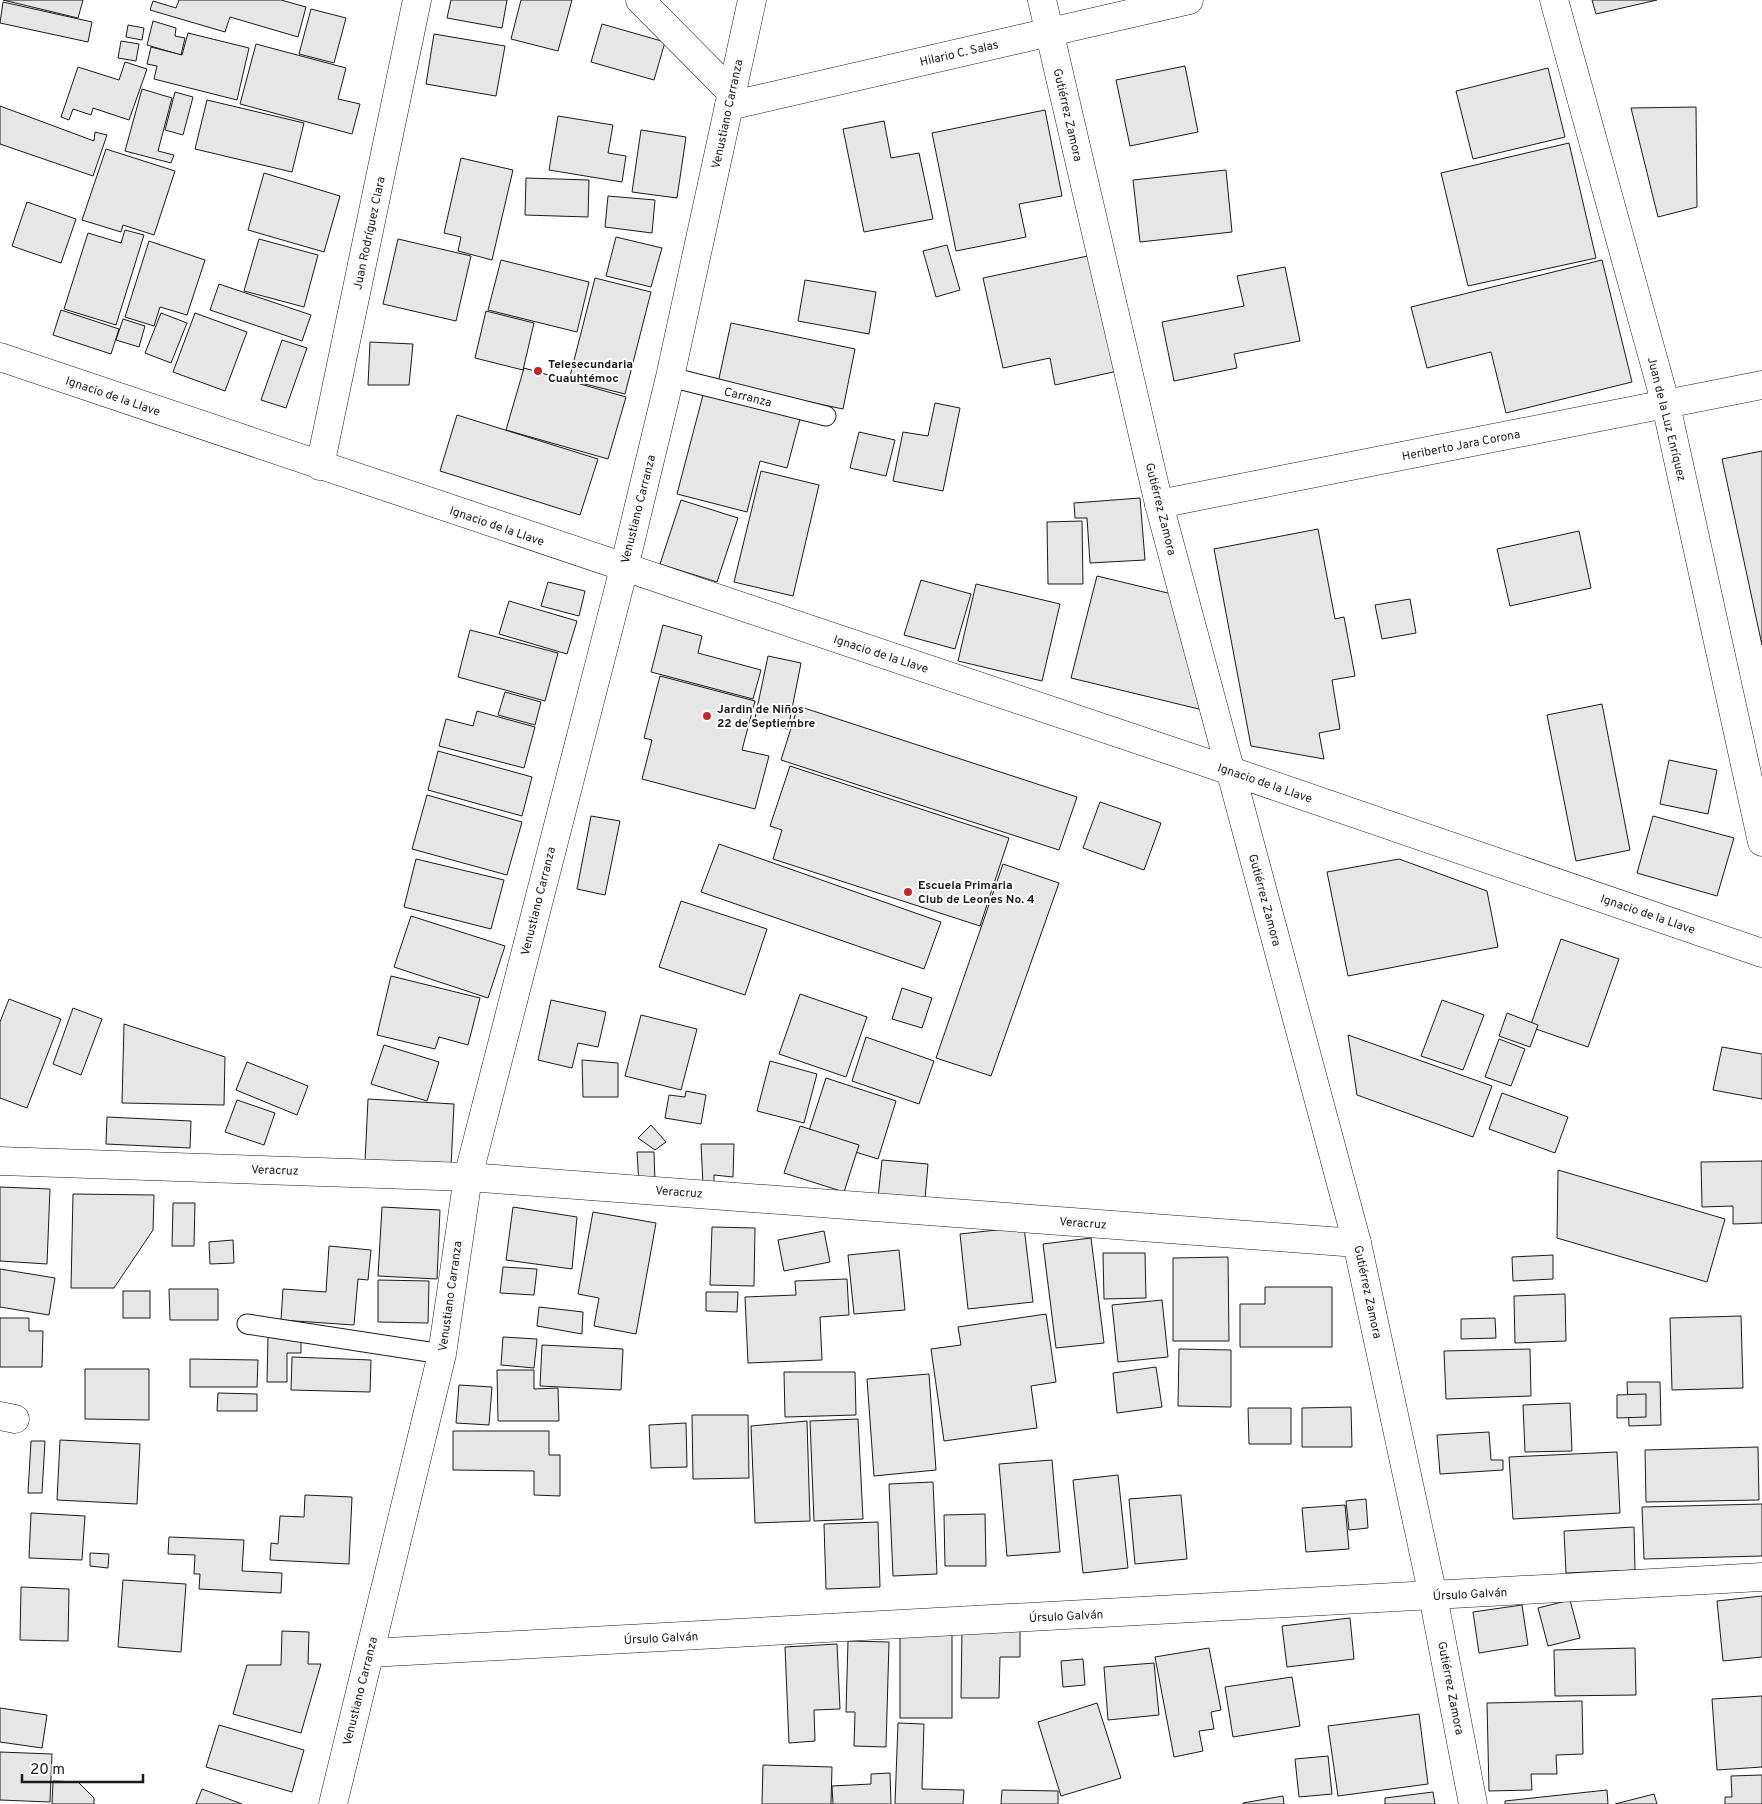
<svg xmlns="http://www.w3.org/2000/svg" width="1762" height="1804" font-family="Overpass,sans-serif">
	<style>
		.building { fill: #e6e6e6; stroke: #1a1a1a }
		.lines { fill: none; stroke-linecap: round; stroke-linejoin: round }
		.lane-casing { stroke: #1a1a1a; stroke-width: 21 }
		.street-casing { stroke: #1a1a1a; stroke-width: 29 }
		.lane { stroke: #fff; stroke-width: 19 }
		.street { stroke: #fff; stroke-width: 28 }
		.poi-dot { fill: #c62828; stroke: #fff; stroke-width: 2 }
		.labels { text-anchor: middle; stroke-width: 4; stroke-linejoin: round; paint-order: stroke }
		.street-label { font-size: 12px; fill: #1a1a1a; stroke: #fff }
		.poi-label { font-size: 12px; font-weight: bold; fill: #1a1a1a; stroke: #fff; text-anchor: start }
	</style>
	<rect width="100%" height="100%" fill="#fff"/>
	<g class="building">
		<polygon points="3,0 83,0 78,18"/>
		<polygon points="179,0 281,0 306,7 298,37 230,17 225,32 150,10 153,1 176,8"/>
		<polygon points="451,0 507,0 502,28 447,18"/>
		<polygon points="521,0 572,0 558,51 511,39"/>
		<polygon points="1592,0 1657,0 1596,14"/>
		<polygon points="3,2 92,22 88,42 0,23"/>
		<polygon points="311,9 346,18 334,63 299,54"/>
		<polygon points="153,21 176,28 175,36 185,38 181,55 147,45"/>
		<polygon points="602,24 665,42 654,80 591,62"/>
		<polygon points="128,25 144,28 142,40 126,37"/>
		<polygon points="188,33 249,48 237,100 154,79 157,66 147,64 151,47 182,55"/>
		<polygon points="434,34 505,46 496,96 426,84"/>
		<polygon points="121,41 139,44 136,61 118,58"/>
		<polygon points="256,44 346,68 338,99 360,104 352,134 240,104"/>
		<polygon points="125,62 147,69 129,120 93,108 91,115 73,109 69,120 61,117 78,67 119,80"/>
		<polygon points="1185,66 1198,132 1130,146 1116,80"/>
		<polygon points="1548,68 1565,137 1473,159 1456,91"/>
		<polygon points="142,89 172,98 158,151 174,155 171,163 125,151"/>
		<polygon points="175,92 193,97 183,135 165,130"/>
		<polygon points="207,100 304,123 292,172 195,149"/>
		<polygon points="0,106 94,141 95,132 107,135 93,176 0,144"/>
		<polygon points="1696,107 1697,207 1658,217 1631,108"/>
		<polygon points="1045,110 1062,196 1019,204 1026,237 956,251 932,133"/>
		<polygon points="558,116 613,125 608,153 626,156 622,182 549,170"/>
		<polygon points="884,121 891,158 919,153 933,219 864,232 843,129"/>
		<polygon points="641,130 686,137 677,198 632,192"/>
		<polygon points="1569,143 1596,258 1468,286 1441,173"/>
		<polygon points="106,149 175,171 154,235 123,225 121,232 82,220"/>
		<polygon points="461,158 513,170 492,260 458,251 461,237 444,233"/>
		<polygon points="1226,170 1232,232 1140,242 1133,180"/>
		<polygon points="264,173 340,196 324,252 248,230"/>
		<polygon points="526,178 589,180 588,217 525,215"/>
		<polygon points="608,196 655,200 652,233 605,227"/>
		<polygon points="27,202 76,219 61,263 12,246"/>
		<polygon points="125,230 144,235 116,325 64,309 88,233 121,243"/>
		<polygon points="616,237 662,248 651,287 606,276"/>
		<polygon points="259,239 318,255 304,307 244,291"/>
		<polygon points="398,239 471,256 456,321 383,304"/>
		<polygon points="149,241 205,260 187,315 160,307 154,326 125,317"/>
		<polygon points="947,245 960,290 936,297 923,251"/>
		<polygon points="1097,254 1122,370 1055,385 1050,358 1003,368 983,278"/>
		<polygon points="501,260 589,282 577,332 488,310"/>
		<polygon points="1602,260 1632,382 1506,413 1491,352 1427,368 1411,307"/>
		<polygon points="1285,267 1300,341 1234,354 1237,368 1174,381 1162,322 1244,306 1237,276"/>
		<polygon points="595,278 651,292 625,394 569,380"/>
		<polygon points="805,280 876,292 869,334 798,321"/>
		<polygon points="219,284 311,315 302,341 210,310"/>
		<polygon points="61,310 119,329 111,354 53,335"/>
		<polygon points="486,311 534,323 523,370 475,358"/>
		<polygon points="161,313 187,323 171,363 145,353"/>
		<polygon points="195,313 247,332 225,391 173,372"/>
		<polygon points="123,319 145,326 139,347 116,340"/>
		<polygon points="731,323 855,349 843,409 718,383"/>
		<polygon points="282,340 307,348 286,408 261,400"/>
		<polygon points="370,342 413,344 409,385 368,385"/>
		<polygon points="524,368 626,397 608,459 506,430"/>
		<polygon points="703,395 800,419 787,468 760,461 747,512 677,494"/>
		<polygon points="935,403 960,408 943,491 893,481 903,432 928,436"/>
		<polygon points="457,415 598,459 580,515 440,471"/>
		<polygon points="859,432 895,440 886,476 850,468"/>
		<polygon points="1762,451 1762,645 1722,459"/>
		<polygon points="761,471 819,485 793,596 734,582"/>
		<polygon points="1140,498 1145,560 1090,563 1087,518 1075,518 1074,503"/>
		<polygon points="681,500 738,518 717,582 660,564"/>
		<polygon points="1082,521 1083,584 1048,584 1047,522"/>
		<polygon points="1318,529 1335,619 1344,617 1355,676 1332,680 1340,729 1319,733 1324,759 1251,746 1214,549"/>
		<polygon points="1579,531 1591,588 1510,606 1497,549"/>
		<polygon points="1097,576 1176,595 1207,711 1071,678"/>
		<polygon points="921,580 971,594 955,649 904,635"/>
		<polygon points="548,582 585,591 579,616 541,606"/>
		<polygon points="976,584 1060,604 1042,681 958,661"/>
		<polygon points="1410,599 1416,633 1382,639 1375,605"/>
		<polygon points="509,601 577,621 567,654 499,634"/>
		<polygon points="663,625 702,636 698,653 761,670 753,699 651,672"/>
		<polygon points="470,630 558,653 545,701 458,677"/>
		<polygon points="768,656 801,663 788,729 754,723"/>
		<polygon points="660,676 755,701 742,750 769,756 755,809 642,779 652,740 644,738"/>
		<polygon points="505,692 541,702 535,725 498,715"/>
		<polygon points="1602,704 1630,850 1576,861 1547,715"/>
		<polygon points="798,706 1077,797 1059,850 781,760"/>
		<polygon points="477,711 535,727 524,768 439,746 446,719 473,726"/>
		<polygon points="438,751 532,777 522,816 428,790"/>
		<polygon points="1669,760 1717,770 1708,814 1660,804"/>
		<polygon points="790,766 1009,838 980,926 773,859 782,830 770,826"/>
		<polygon points="427,795 522,822 507,875 412,849"/>
		<polygon points="1100,802 1161,823 1144,870 1083,848"/>
		<polygon points="591,816 620,821 605,895 577,889"/>
		<polygon points="1653,816 1734,838 1717,896 1637,873"/>
		<polygon points="719,844 941,922 924,969 701,892"/>
		<polygon points="416,859 504,880 491,929 404,907"/>
		<polygon points="1399,859 1487,891 1498,947 1348,976 1327,872"/>
		<polygon points="1003,864 1059,883 991,1076 936,1058"/>
		<polygon points="681,901 767,929 745,995 659,967"/>
		<polygon points="411,916 505,946 488,998 394,967"/>
		<polygon points="1561,939 1619,959 1588,1047 1530,1027"/>
		<polygon points="391,976 480,998 468,1045 439,1037 435,1049 377,1035"/>
		<polygon points="902,988 932,998 922,1028 892,1019"/>
		<polygon points="800,994 867,1017 846,1077 779,1054"/>
		<polygon points="9,999 61,1019 27,1108 0,1098 0,1022"/>
		<polygon points="551,1000 606,1012 598,1047 578,1043 572,1068 538,1060"/>
		<polygon points="1442,1000 1484,1015 1463,1070 1421,1056"/>
		<polygon points="73,1008 102,1019 81,1075 53,1064"/>
		<polygon points="1507,1013 1538,1025 1530,1047 1499,1036"/>
		<polygon points="641,1015 697,1029 681,1090 625,1076"/>
		<polygon points="124,1024 225,1057 224,1105 122,1103"/>
		<polygon points="1348,1035 1492,1086 1473,1137 1357,1095"/>
		<polygon points="866,1037 934,1061 919,1104 852,1081"/>
		<polygon points="1499,1039 1525,1049 1511,1086 1485,1077"/>
		<polygon points="384,1045 439,1062 427,1101 371,1084"/>
		<polygon points="1722,1047 1762,1054 1762,1099 1713,1090"/>
		<polygon points="582,1060 618,1063 618,1097 583,1097"/>
		<polygon points="770,1061 817,1074 804,1123 757,1111"/>
		<polygon points="247,1062 308,1086 297,1115 236,1090"/>
		<polygon points="826,1078 896,1101 878,1159 807,1137"/>
		<polygon points="686,1091 706,1095 701,1124 665,1118 669,1095 685,1097"/>
		<polygon points="1502,1093 1568,1117 1555,1153 1489,1129"/>
		<polygon points="368,1099 454,1104 451,1167 365,1163"/>
		<polygon points="237,1100 275,1113 264,1145 225,1132"/>
		<polygon points="107,1117 191,1121 190,1148 106,1144"/>
		<polygon points="651,1125 666,1142 655,1150 638,1138"/>
		<polygon points="800,1126 859,1145 844,1192 784,1173"/>
		<polygon points="701,1144 734,1144 733,1177 714,1175 714,1186 703,1185"/>
		<polygon points="637,1152 654,1152 655,1183 639,1185"/>
		<polygon points="882,1160 928,1164 924,1211 877,1207"/>
		<polygon points="1762,1161 1762,1223 1733,1224 1733,1206 1702,1207 1701,1162"/>
		<polygon points="1558,1170 1725,1219 1707,1282 1557,1238"/>
		<polygon points="0,1187 50,1189 47,1264 0,1261"/>
		<polygon points="73,1194 154,1195 153,1230 114,1288 71,1288"/>
		<polygon points="173,1203 195,1203 194,1246 172,1246"/>
		<polygon points="382,1207 440,1210 437,1279 378,1276"/>
		<polygon points="513,1207 577,1217 572,1269 506,1260"/>
		<polygon points="593,1212 656,1223 636,1334 594,1326 599,1298 578,1294"/>
		<polygon points="712,1227 755,1228 754,1286 710,1285"/>
		<polygon points="1024,1227 1033,1302 968,1309 960,1234"/>
		<polygon points="824,1231 830,1262 784,1271 778,1240"/>
		<polygon points="1091,1238 1104,1343 1056,1348 1043,1244"/>
		<polygon points="233,1240 234,1263 210,1264 209,1242"/>
		<polygon points="329,1246 371,1250 368,1280 358,1279 354,1325 281,1320 283,1289 326,1292"/>
		<polygon points="899,1250 905,1310 854,1314 848,1255"/>
		<polygon points="1103,1253 1145,1253 1146,1298 1104,1299"/>
		<polygon points="1553,1255 1553,1279 1513,1281 1512,1257"/>
		<polygon points="1228,1257 1229,1341 1173,1341 1173,1258"/>
		<polygon points="503,1267 537,1269 534,1295 500,1293"/>
		<polygon points="0,1269 55,1278 49,1315 0,1307"/>
		<polygon points="847,1279 849,1315 820,1317 822,1360 748,1363 745,1297 796,1295 795,1281"/>
		<polygon points="378,1280 429,1281 428,1323 378,1322"/>
		<polygon points="1265,1287 1332,1287 1332,1347 1240,1347 1240,1304 1265,1304"/>
		<polygon points="169,1289 218,1289 218,1320 170,1320"/>
		<rect x="123" y="1291" width="27" height="27"/>
		<polygon points="706,1292 738,1292 737,1312 706,1311"/>
		<polygon points="1565,1294 1566,1341 1515,1343 1514,1296"/>
		<polygon points="1162,1300 1168,1357 1118,1362 1112,1305"/>
		<polygon points="539,1307 583,1312 582,1334 537,1326"/>
		<polygon points="1046,1314 1056,1382 1031,1386 1037,1428 944,1441 931,1349 961,1345 958,1327"/>
		<polygon points="1741,1316 1743,1388 1672,1390 1670,1318"/>
		<polygon points="0,1318 29,1318 29,1331 43,1331 42,1367 0,1367"/>
		<polygon points="1495,1318 1496,1338 1461,1339 1461,1319"/>
		<polygon points="268,1335 301,1335 301,1353 287,1353 287,1382 267,1382"/>
		<polygon points="503,1337 537,1339 534,1368 501,1365"/>
		<polygon points="542,1345 623,1349 621,1390 540,1386"/>
		<polygon points="1179,1349 1231,1350 1231,1407 1178,1406"/>
		<polygon points="1530,1349 1531,1396 1446,1399 1444,1351"/>
		<polygon points="292,1357 371,1360 370,1392 291,1390"/>
		<polygon points="190,1359 258,1360 257,1387 190,1387"/>
		<polygon points="1156,1367 1162,1407 1117,1413 1113,1373"/>
		<polygon points="85,1369 149,1369 149,1420 85,1419"/>
		<polygon points="497,1370 534,1370 534,1389 558,1388 559,1421 498,1421"/>
		<polygon points="784,1372 855,1372 856,1415 785,1417"/>
		<polygon points="929,1374 936,1470 874,1476 867,1379"/>
		<polygon points="1627,1382 1660,1382 1661,1425 1629,1426"/>
		<polygon points="459,1385 492,1387 489,1425 456,1423"/>
		<polygon points="218,1393 257,1394 257,1411 217,1411"/>
		<polygon points="1646,1394 1646,1417 1617,1418 1617,1395"/>
		<polygon points="1570,1403 1572,1451 1525,1452 1523,1405"/>
		<polygon points="1351,1407 1352,1447 1302,1447 1302,1408"/>
		<polygon points="1248,1408 1291,1408 1291,1444 1249,1444"/>
		<polygon points="692,1415 748,1415 749,1478 693,1479"/>
		<polygon points="858,1419 863,1519 814,1521 810,1421"/>
		<polygon points="807,1421 810,1521 755,1523 751,1426"/>
		<polygon points="686,1423 687,1467 651,1468 649,1425"/>
		<polygon points="453,1431 549,1431 549,1455 560,1455 560,1496 534,1495 534,1471 453,1470"/>
		<polygon points="1489,1432 1491,1460 1503,1460 1503,1470 1440,1474 1437,1435"/>
		<polygon points="60,1440 140,1444 137,1504 57,1500"/>
		<polygon points="31,1441 45,1441 42,1493 28,1493"/>
		<polygon points="1758,1447 1759,1500 1646,1502 1645,1450"/>
		<polygon points="1617,1452 1620,1513 1513,1519 1509,1457"/>
		<polygon points="1052,1460 1060,1552 1007,1556 999,1464"/>
		<polygon points="1118,1475 1128,1568 1083,1573 1073,1480"/>
		<polygon points="933,1482 937,1574 893,1576 889,1484"/>
		<polygon points="305,1495 352,1497 349,1564 270,1560 271,1543 278,1544 280,1516 304,1517"/>
		<polygon points="1181,1495 1187,1559 1135,1564 1129,1499"/>
		<polygon points="1366,1499 1368,1528 1349,1530 1346,1501"/>
		<polygon points="1762,1504 1762,1556 1644,1559 1642,1507"/>
		<polygon points="1345,1505 1349,1549 1306,1552 1302,1508"/>
		<polygon points="31,1513 85,1516 82,1560 29,1558"/>
		<polygon points="985,1514 986,1566 945,1566 944,1515"/>
		<polygon points="878,1522 880,1587 826,1589 824,1524"/>
		<polygon points="1634,1527 1635,1570 1566,1573 1564,1531"/>
		<polygon points="169,1537 244,1540 242,1571 282,1573 281,1593 199,1589 200,1574 194,1574 195,1555 168,1554"/>
		<polygon points="90,1553 109,1554 108,1568 90,1566"/>
		<polygon points="123,1580 186,1584 181,1652 118,1647"/>
		<polygon points="21,1587 69,1589 68,1641 20,1640"/>
		<polygon points="1762,1596 1762,1657 1723,1661 1717,1601"/>
		<polygon points="1570,1600 1580,1638 1548,1646 1538,1608"/>
		<polygon points="1522,1605 1528,1645 1479,1653 1473,1612"/>
		<polygon points="1350,1618 1354,1659 1287,1667 1282,1626"/>
		<polygon points="962,1628 1020,1628 1020,1657 1000,1657 999,1698 961,1698"/>
		<polygon points="282,1631 309,1632 308,1664 321,1664 301,1733 233,1714 247,1665 281,1665"/>
		<rect x="900" y="1634" width="52" height="84"/>
		<polygon points="848,1641 889,1642 886,1747 854,1746 855,1712 846,1712"/>
		<polygon points="837,1644 840,1709 814,1710 815,1741 789,1743 785,1647"/>
		<polygon points="1209,1648 1221,1710 1211,1712 1214,1729 1199,1731 1203,1751 1174,1757 1155,1657"/>
		<polygon points="1635,1648 1636,1695 1555,1696 1554,1650"/>
		<polygon points="1083,1659 1085,1685 1063,1687 1061,1661"/>
		<polygon points="1154,1663 1159,1715 1108,1720 1104,1667"/>
		<polygon points="1292,1677 1300,1726 1233,1737 1225,1687"/>
		<polygon points="1762,1696 1762,1767 1717,1770 1712,1699"/>
		<polygon points="1582,1701 1583,1754 1556,1755 1557,1774 1531,1774 1532,1790 1489,1791 1487,1703"/>
		<polygon points="1097,1703 1121,1778 1061,1796 1038,1722"/>
		<polygon points="0,1708 47,1715 42,1748 0,1742"/>
		<polygon points="1419,1714 1428,1784 1338,1796 1328,1726"/>
		<polygon points="898,1723 924,1724 922,1789 964,1790 963,1804 895,1804"/>
		<polygon points="219,1725 304,1750 292,1792 206,1767"/>
		<polygon points="0,1752 52,1754 50,1802 0,1800"/>
		<polygon points="1328,1756 1332,1794 1299,1797 1295,1759"/>
		<polygon points="763,1765 832,1767 831,1804 762,1804"/>
		<polygon points="890,1773 891,1804 833,1804 832,1786 871,1784 871,1774"/>
		<polygon points="1762,1775 1762,1804 1725,1804 1725,1797 1732,1797 1731,1776"/>
		<polygon points="53,1781 78,1782 94,1798 94,1804 52,1804"/>
		<polygon points="202,1789 242,1804 196,1804"/>
		<polygon points="1002,1790 1058,1791 1058,1804 1001,1804"/>
		<polygon points="1607,1790 1608,1804 1505,1804 1505,1801"/>
		<polygon points="1433,1792 1435,1804 1385,1804 1385,1798"/>
		<polygon points="1654,1794 1657,1804 1615,1804"/>
		<polygon points="1283,1796 1284,1804 1243,1804 1243,1803"/>
	</g>
	<g class="lines">
		<defs>
			<g id="lane">
				<polyline points="670,377 826,416"/>
				<polyline points="247,1324 442,1354"/>
			</g>
			<g id="street">
				<polyline points="640,0 732,93"/>
				<polyline points="1042,0 1159,504 1357,1243 1433,1596 1473,1804"/>
				<polyline points="1554,0 1666,405 1762,842"/>
				<polyline points="729,106 1189,0"/>
				<polyline points="0,357 1231,771 1762,953"/>
				<polyline points="320,466 417,0"/>
				<polyline points="1159,504 1762,385"/>
				<polyline points="0,1161 468,1177 1357,1243"/>
				<polyline points="0,1416 15,1419"/>
				<polyline points="370,1653 1762,1577"/>
				<polyline points="333,1804 442,1354 468,1177 624,568 670,377 752,0"/>
			</g>
		</defs>
		<use href="#lane" class="lane-casing"/>
		<use href="#street" class="street-casing"/>
		<use href="#lane" class="lane"/>
		<use href="#street" class="street"/>
	</g>
	<g class="poi-dot">
		<circle cx="538" cy="371" r="5"/>
		<circle cx="707" cy="716" r="5"/>
		<circle cx="908" cy="892" r="5"/>
	</g>
	<g class="labels">
		<g class="street-label">
			<text transform="translate(959 53) rotate(-13)" y="4">Hilario C. Salas</text>
			<text transform="translate(727 114) rotate(-78)" y="4">Venustiano Carranza</text>
			<text transform="translate(1068 115) rotate(77)" y="4">Gutiérrez Zamora</text>
			<text transform="translate(369 233) rotate(-78)" y="4">Juan Rodríguez Clara</text>
			<text transform="translate(113 396) rotate(19)" y="4">Ignacio de la Llave</text>
			<text transform="translate(748 397) rotate(14)" y="4">Carranza</text>
			<text transform="translate(1667 419) rotate(76)" y="4">Juan de la Luz Enríquez</text>
			<text transform="translate(1461 445) rotate(-11)" y="4">Heriberto Jara Corona</text>
			<text transform="translate(638 509) rotate(-76)" y="4">Venustiano Carranza</text>
			<text transform="translate(1161 509) rotate(76)" y="4">Gutiérrez Zamora</text>
			<text transform="translate(497 526) rotate(19)" y="4">Ignacio de la Llave</text>
			<text transform="translate(881 654) rotate(18)" y="4">Ignacio de la Llave</text>
			<text transform="translate(1265 783) rotate(19)" y="4">Ignacio de la Llave</text>
			<text transform="translate(1265 900) rotate(75)" y="4">Gutiérrez Zamora</text>
			<text transform="translate(538 901) rotate(-76)" y="4">Venustiano Carranza</text>
			<text transform="translate(1648 914) rotate(19)" y="4">Ignacio de la Llave</text>
			<text transform="translate(275 1170) rotate(2)" y="4">Veracruz</text>
			<text transform="translate(679 1192) rotate(4)" y="4">Veracruz</text>
			<text transform="translate(1083 1223) rotate(4)" y="4">Veracruz</text>
			<text transform="translate(1368 1292) rotate(78)" y="4">Gutiérrez Zamora</text>
			<text transform="translate(450 1296) rotate(-82)" y="4">Venustiano Carranza</text>
			<text transform="translate(1470 1594) rotate(-3)" y="4">Úrsulo Galván</text>
			<text transform="translate(1066 1616) rotate(-3)" y="4">Úrsulo Galván</text>
			<text transform="translate(661 1638) rotate(-3)" y="4">Úrsulo Galván</text>
			<text transform="translate(1451 1688) rotate(79)" y="4">Gutiérrez Zamora</text>
			<text transform="translate(360 1691) rotate(-76)" y="4">Venustiano Carranza</text>
		</g>
		<g class="poi-label">
			<text x="548" y="368">Telesecundaria<tspan x="548" dy="14">Cuauhtémoc</tspan></text>
			<text x="717" y="713">Jardin de Niños<tspan x="717" dy="14">22 de Septiembre</tspan></text>
			<text x="918" y="889">Escuela Primaria<tspan x="918" dy="14">Club de Leones No. 4</tspan></text>
		</g>
	</g>
	<path d="M22 1774v8h121v-8" fill="none" stroke="#1a1a1a" stroke-width="2.5"/>
	<text x="30" y="1774" font-size="15" fill="#1a1a1a" stroke="#ffffff" stroke-width="4" paint-order="stroke">20 m</text>
</svg>
